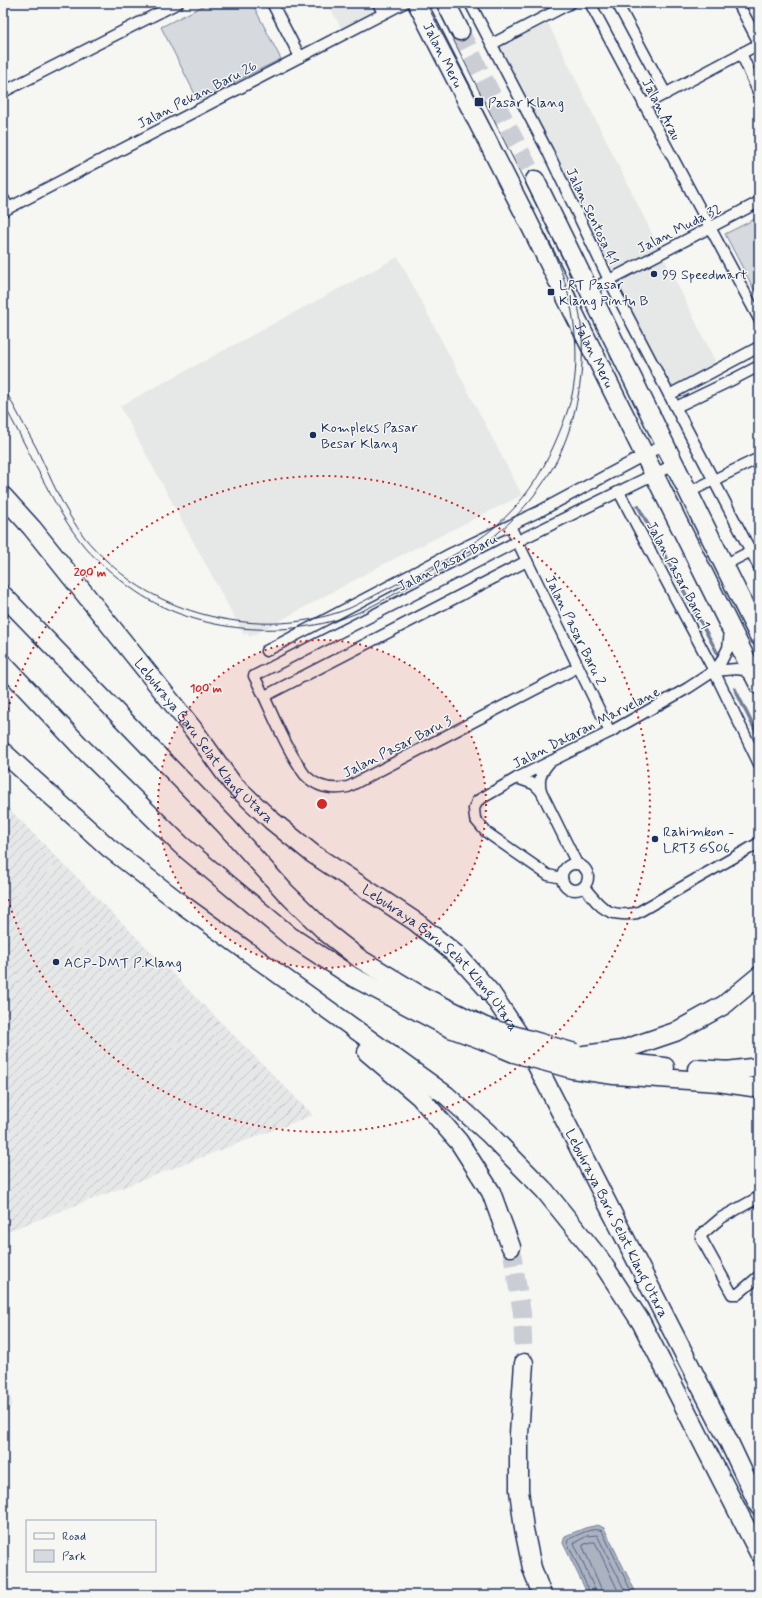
<svg xmlns="http://www.w3.org/2000/svg" width="762" height="1598" font-family="Mynerve,sans-serif">
	<style>
		.built { fill: #e6e7e7 }
		.industrial { fill: url(#industrial-furrows) }
		.green { fill: #d6d9dd; stroke: #78849e }
		.water { fill: #abb2c0; stroke: #717e99 }
		.lines { fill: none; stroke-linecap: round; stroke-linejoin: round }
		.shore { stroke: #556385; stroke-width: 1 }
		.stream { stroke: #717e99; stroke-width: 3.5 }
		.highway-tunnel { stroke: #caced4; stroke-width: 18; stroke-dasharray: 18 9; stroke-linecap: butt }
		.street-casing { stroke: #1b2f5e; stroke-width: 13 }
		.highway-casing { stroke: #1b2f5e; stroke-width: 21 }
		.street { stroke: #f6f6f2; stroke-width: 10 }
		.highway { stroke: #f6f6f2; stroke-width: 18 }
		.tram { stroke: #1b2f5e; stroke-width: 1 }
		.highway-bridge-casing { stroke: #1b2f5e; stroke-width: 21; stroke-linecap: butt }
		.highway-bridge { stroke: #f6f6f2; stroke-width: 18 }
		.ring { fill: none; stroke: #d62828; stroke-width: 2; stroke-dasharray: 2 4 }
		.poi-dot { fill: #1b2f5e; stroke: #f6f6f2; stroke-width: 1.5 }
		.labels { text-anchor: middle; stroke-width: 3; stroke-linejoin: round; paint-order: stroke }
		.street-label { font-size: 14px; fill: #1b2f5e; stroke: #f6f6f2 }
		.poi-label { font-size: 14px; fill: #1b2f5e; stroke: #f6f6f2; text-anchor: start }
		.centre { fill: #d62828; stroke: #f6f6f2; stroke-width: 2 }
		.ring-label { font-size: 12px; text-anchor: middle; font-weight: bold; fill: #d62828; stroke: #f6f6f2; stroke-width: 3; stroke-linejoin: round; paint-order: stroke }
	</style>
	<defs>
		<pattern id="industrial-furrows" width="10" height="10" patternUnits="userSpaceOnUse"><rect width="10" height="10" fill="#e6e7e7"/><path d="M-1 1l2-2M0 10L10 0M9 11l2-2" fill="none" stroke="#c5c6c9"/></pattern>
	</defs>
	<rect width="100%" height="100%" fill="#f6f6f2"/>
	<filter id="ink" filterUnits="userSpaceOnUse"><feTurbulence type="fractalNoise" baseFrequency=".025" numOctaves="2"/><feDisplacementMap in="SourceGraphic" scale="8" xChannelSelector="R" yChannelSelector="G"/><feConvolveMatrix kernelMatrix="1 2 1 2 8 2 1 2 1" color-interpolation-filters="sRGB"/></filter>
	<g filter="url(#ink)">
		<g class="built">
			<polygon points="328,3 374,3 378,12 342,30"/>
			<polygon points="547,21 717,365 670,389 550,147 497,47"/>
			<polygon points="398,257 522,495 380,566 250,637 247,633 244,635 120,406"/>
		</g>
		<g class="industrial">
			<polygon points="3,803 313,1115 3,1233"/>
			<polygon points="3,1365 12,1404 3,1419"/>
		</g>
		<g class="green">
			<polygon points="209,3 252,3 281,59 198,100 161,27"/>
			<polygon points="759,217 759,299 725,234"/>
		</g>
		<polygon class="water" points="598,1525 604,1528 637,1595 588,1595 563,1543 565,1536 585,1528"/>
		<g class="lines">
			<g class="shore">
				<path d="M591,1595L567,1542L569,1539C578,1535 593,1526 602,1531L633,1595"/>
				<polyline points="596,1595 595,1590 574,1543 587,1536 597,1535 627,1595"/>
				<polyline points="602,1595 601,1588 583,1547 583,1545 590,1542 595,1542 620,1595"/>
			</g>
			<g class="stream">
				<polyline points="638,506 718,654"/>
				<polyline points="735,689 759,738"/>
			</g>
			<g class="highway-tunnel">
				<polyline points="460,31 535,180"/>
				<polyline points="511,1247 522,1313 524,1363"/>
			</g>
			<defs>
				<g id="street">
					<polyline points="272,3 300,57"/>
					<polyline points="378,3 383,13"/>
					<polyline points="470,3 548,152 609,280 759,567"/>
					<polyline points="590,3 759,319"/>
					<polyline points="617,3 666,94"/>
					<polyline points="738,3 759,43"/>
					<polyline points="492,44 571,3"/>
					<polyline points="741,53 759,94"/>
					<polyline points="3,92 178,3"/>
					<polyline points="644,105 759,44"/>
					<polyline points="3,198 9,208"/>
					<polyline points="3,211 404,3"/>
					<polyline points="590,290 759,202"/>
					<polyline points="669,395 759,347"/>
					<polyline points="676,407 728,382 759,366"/>
					<polyline points="619,492 714,671 759,764"/>
					<polyline points="689,492 759,458"/>
					<polyline points="510,526 610,732"/>
					<polyline points="724,565 759,547"/>
					<polyline points="266,651 452,553 540,511 665,444"/>
					<path d="M578,667L348,787C333,790 318,788 306,776C302,772 299,765 296,761C279,734 269,704 254,676L518,541L675,464"/>
					<polyline points="714,671 736,669 744,670 752,678"/>
					<polyline points="265,696 527,561"/>
					<path d="M549,763C541,773 538,778 541,791L577,864"/>
					<polyline points="517,778 534,784 541,791"/>
					<circle cx="575" cy="877" r="13"/>
					<polyline points="562,878 548,875 486,832 475,819 474,809 477,801 517,778 610,732 688,688 714,671 721,662 728,648 730,631"/>
					<path d="M584,887C601,908 608,918 637,913L759,843"/>
					<polyline points="759,1197 721,1218 701,1235 701,1238 732,1294 738,1294 759,1276"/>
				</g>
				<g id="highway">
					<path id="s1" d="M417,3L523,211L759,685"/>
					<polyline points="446,3 460,31"/>
					<polyline points="535,180 759,636"/>
					<path id="s2" d="M3,496L32,528L193,729L232,783L271,820L313,854L416,922L459,957L491,993L528,1048L728,1440L759,1506"/>
					<polyline points="3,595 226,826 285,892 327,933 360,959 418,994 485,1027"/>
					<polyline points="3,664 81,747 181,845 290,936 353,977 450,1028 483,1040"/>
					<polyline points="3,752 109,848 179,902 446,1095 488,1133 545,1191 599,1258 641,1322 759,1553"/>
					<polyline points="367,1052 420,1097 459,1142 491,1192 511,1247"/>
					<polyline points="584,1055 622,1050 675,1032 724,1005 759,976"/>
					<polyline points="599,1060 665,1067"/>
					<polyline points="572,1069 614,1075 718,1082 759,1088"/>
					<polyline points="697,1069 730,1071"/>
					<polyline points="719,1072 759,1067"/>
					<polyline points="524,1363 519,1434 519,1490 524,1529 532,1568 542,1595"/>
				</g>
			</defs>
			<use href="#street" class="street-casing"/>
			<use href="#highway" class="highway-casing"/>
			<use href="#street" class="street"/>
			<use href="#highway" class="highway"/>
			<g class="tram">
				<polyline points="426,3 493,131"/>
				<path d="M3,386C14,407 26,428 37,449C51,479 64,511 85,538C97,553 118,572 134,583C195,624 281,636 350,608C367,600 384,590 401,582C434,566 468,550 496,526C523,502 540,477 554,445C561,429 568,412 572,395C581,354 574,302 558,263C554,253 549,243 544,233"/>
				<path d="M3,403C14,424 25,444 35,465C49,491 62,518 80,541C91,556 116,577 131,588C191,632 280,640 349,616C370,609 395,593 416,583C434,574 453,566 469,555C505,531 537,498 557,460C577,419 586,370 581,325C579,303 572,282 565,262L435,3"/>
			</g>
			<defs>
				<g id="highway-bridge">
					<polyline points="485,1027 575,1053"/>
					<polyline points="483,1040 514,1053 572,1069"/>
				</g>
			</defs>
			<use href="#highway-bridge" class="highway-bridge-casing"/>
			<use href="#highway-bridge" class="highway-bridge"/>
		</g>
	</g>
	<circle cx="322" cy="804" r="164" fill="#d62828" fill-opacity=".12"/>
	<g class="ring">
		<circle cx="322" cy="804" r="164"/>
		<path d="M3 727A328 328 0 1 1 3 881"/>
	</g>
	<g class="poi-dot">
		<rect x="474" y="97" width="10" height="10" rx="2"/>
		<circle cx="654" cy="274" r="4"/>
		<rect x="547" y="288" width="8" height="8" rx="2"/>
		<circle cx="313" cy="435" r="4"/>
		<circle cx="655" cy="839" r="4"/>
		<circle cx="56" cy="962" r="4"/>
	</g>
	<g class="labels">
		<g class="street-label">
			<text dy="5" stroke="none"><textPath href="#s1" startOffset="58">Jalan Meru</textPath></text>
			<text transform="translate(197 94) rotate(-27)" y="5">Jalan Pekan Baru 26</text>
			<text transform="translate(662 109) rotate(62)" y="5">Jalan Arau</text>
			<text transform="translate(593 216) rotate(65)" y="5">Jalan Sentosa 41</text>
			<text transform="translate(679 228) rotate(-27)" y="5">Jalan Muda 32</text>
			<text dy="5" stroke="none"><textPath href="#s1" startOffset="394">Jalan Meru</textPath></text>
			<text transform="translate(447 562) rotate(-27)" y="5">Jalan Pasar Baru</text>
			<text transform="translate(679 575) rotate(62)" y="5">Jalan Pasar Baru 1</text>
			<text transform="translate(576 630) rotate(64)" y="5">Jalan Pasar Baru 2</text>
			<text transform="translate(586 727) rotate(-27)" y="5">Jalan Dataran Marvelane</text>
			<text dy="5" stroke="none"><textPath href="#s2" startOffset="317">Lebuhraya Baru Selat Klang Utara</textPath></text>
			<text transform="translate(397 746) rotate(-27)" y="5">Jalan Pasar Baru 3</text>
			<text dy="5" stroke="none"><textPath href="#s2" startOffset="641">Lebuhraya Baru Selat Klang Utara</textPath></text>
			<text dy="5" stroke="none"><textPath href="#s2" startOffset="965">Lebuhraya Baru Selat Klang Utara</textPath></text>
		</g>
		<g class="poi-label">
			<text x="488" y="107">Pasar Klang</text>
			<text x="662" y="279">99 Speedmart</text>
			<text x="559" y="289">LRT Pasar<tspan x="559" dy="16">Klang Pintu B</tspan></text>
			<text x="321" y="432">Kompleks Pasar<tspan x="321" dy="16">Besar Klang</tspan></text>
			<text x="663" y="836">Rahimkon -<tspan x="663" dy="16">LRT3 GS06</tspan></text>
			<text x="64" y="967">ACP-DMT P.Klang</text>
		</g>
	</g>
	<circle cx="322" cy="804" r="6" class="centre"/>
	<g class="ring-label">
		<text x="90" y="576">200 m</text>
		<text x="206" y="692">100 m</text>
	</g>
	<rect width="762" height="1598" fill="none" stroke="#f6f6f2" stroke-width="16"/>
	<rect x="8" y="8" width="746" height="1582" fill="none" stroke="#1b2f5e" stroke-width="1.5" filter="url(#ink)"/>
	<rect x="26" y="1520" width="130" height="52" fill="#f6f6f2" stroke="#9ea6b7"/>
	<rect x="34" y="1533" width="20" height="6" fill="#f6f6f2" stroke="#9ea6b7"/>
	<text x="62" y="1540" font-size="12" fill="#1b2f5e">Road</text>
	<rect x="34" y="1550" width="20" height="12" fill="#d6d9dd" stroke="#9ea6b7"/>
	<text x="62" y="1560" font-size="12" fill="#1b2f5e">Park</text>
</svg>
